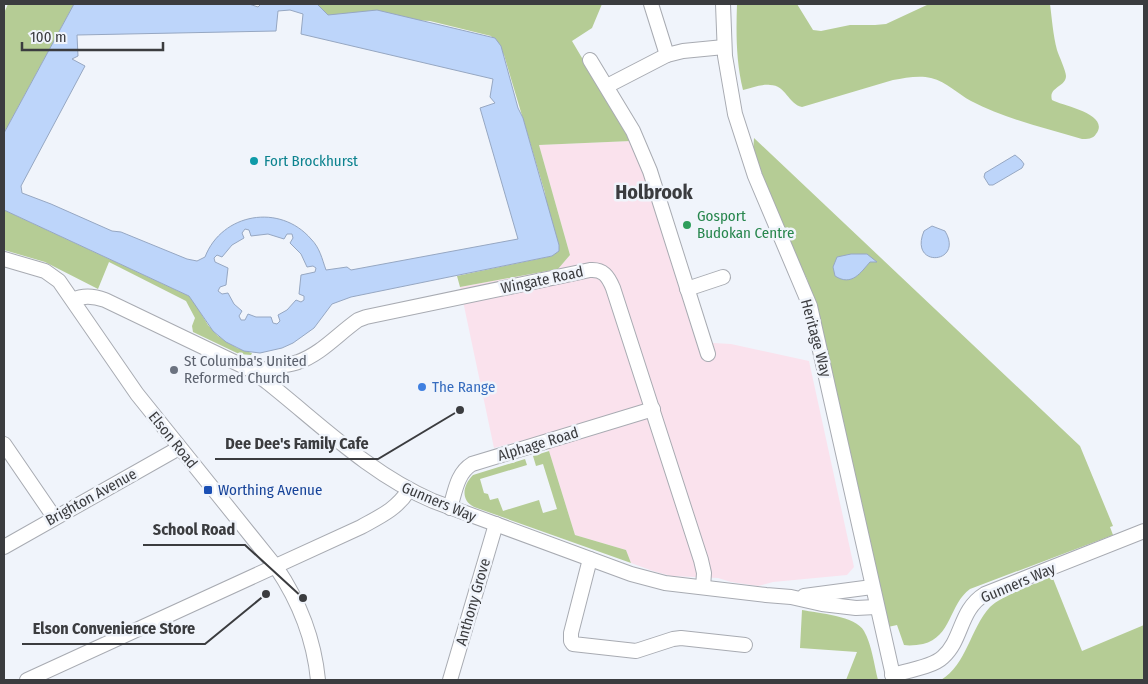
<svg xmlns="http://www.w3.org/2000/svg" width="1148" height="684" font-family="'Fira Sans Condensed',sans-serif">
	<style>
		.industrial { fill: #fae2ed }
		.green { fill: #b5cc95 }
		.water { fill: #bdd5fa; stroke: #96a7c2; fill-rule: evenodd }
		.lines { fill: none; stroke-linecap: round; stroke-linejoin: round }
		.minor-casing { stroke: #a8abb2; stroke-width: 16 }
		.minor { stroke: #fff; stroke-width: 14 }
		.culture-dot { fill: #0f9aa8; stroke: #f0f4fb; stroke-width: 2 }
		.leisure-dot { fill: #2e9e5b; stroke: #f0f4fb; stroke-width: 2 }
		.worship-dot { fill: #6b7280; stroke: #f0f4fb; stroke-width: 2 }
		.shop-dot { fill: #3f7fe0; stroke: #f0f4fb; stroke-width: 2 }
		.transit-dot { fill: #1a4fb4; stroke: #f0f4fb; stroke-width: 2 }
		.labels { text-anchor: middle; stroke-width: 5; stroke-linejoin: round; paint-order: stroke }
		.culture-label { font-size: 15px; fill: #0d838f; stroke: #f0f4fb; text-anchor: start }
		.leisure-label { font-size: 15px; fill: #27864d; stroke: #f0f4fb; text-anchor: start }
		.street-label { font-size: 15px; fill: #3b3c3f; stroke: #f0f4fb }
		.worship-label { font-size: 15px; fill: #5b616d; stroke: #f0f4fb; text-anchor: start }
		.shop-label { font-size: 15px; fill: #366cbe; stroke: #f0f4fb; text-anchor: start }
		.transit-label { font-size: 15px; fill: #164399; stroke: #f0f4fb; text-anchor: start }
		.district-label { font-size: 20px; font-weight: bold; fill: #3b3c3f; stroke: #f0f4fb }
		.leader { fill: none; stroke: #3b3c3f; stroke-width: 2 }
		.callout-dot { fill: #3b3c3f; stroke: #f0f4fb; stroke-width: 2 }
		.callout-label { font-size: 16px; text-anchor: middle; font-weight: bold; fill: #3b3c3f; stroke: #f0f4fb; stroke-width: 5; stroke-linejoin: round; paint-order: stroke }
	</style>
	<rect width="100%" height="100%" fill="#f0f4fb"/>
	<polygon class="industrial" points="631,141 638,157 699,347 714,343 731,344 809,361 854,567 847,575 773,582 758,586 731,582 718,578 671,576 653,571 631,563 626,550 575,535 544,435 494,448 460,287 558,269 570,255 539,145"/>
	<g class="green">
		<polygon points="8,4 74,4 4,133 4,13"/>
		<polygon points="317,4 602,4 592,28 572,41 631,141 539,145 570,255 558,269 460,287 457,276 552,256 545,193 504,55 491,36 430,21 328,15"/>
		<path d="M737,4H797L813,30L821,31L850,25H875L886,24L929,4H1050C1052,19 1053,35 1057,50C1059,56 1066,71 1066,76C1066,87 1048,87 1052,100C1063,106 1111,114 1096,134C1093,139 1087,139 1082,139C1045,128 1005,119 971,101C958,94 947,82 931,78C919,75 905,78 893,80L802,107C788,104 786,85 770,85C762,84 751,88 743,90C736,62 736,33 737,4Z"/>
		<path d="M754,138L1080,446L1113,526L1110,527L1113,535L970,589C949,604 952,637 923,644C917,645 910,646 904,645L897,625L888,627L850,452L818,313L807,279L779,221L753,153Z"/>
		<polygon points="4,210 189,296 194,302 208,325 218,336 237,348 252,353 251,355 239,354 193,332 192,326 195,318 186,301 109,262 98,289 45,262 4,250"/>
		<path d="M549,451L575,535L626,550L631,563L474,507C460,500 463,485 473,475L525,459L527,465L480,479L484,493L488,494L490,500L498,498L503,511L539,500L543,513L557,509L543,464L536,466L533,456Z"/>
		<path d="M1052,576L1082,651L1144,625V680H941C967,664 970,629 990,607C1002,595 1036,584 1052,576Z"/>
		<path d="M802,610C818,613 856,616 864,631C872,645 874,665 878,680H846L857,652L800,648Z"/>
	</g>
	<g class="water">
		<path d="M74,4H249L258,7L261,4H317L328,15L377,10L495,38L501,46L518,108L523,118L559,245V251L552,256L351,297L332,304L314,328L293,343L282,348L260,353L244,351L226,342L213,331L189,296L4,210V133ZM290,10L303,14L301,34L493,79L490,97L495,103L480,108L518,239L351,270L347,267L326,270C322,259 320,248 311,239C280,203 222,213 205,257L197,261L187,259L121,232L112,231L51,204L22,193L21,186L85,66L72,59L78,56L77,35L276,31L278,11ZM245,229L249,230L251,236L268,234L284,239L287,234H292L293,238L290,243L301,254L307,267L313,266L316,268L315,272L301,275L299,294L304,296V300L301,302L296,300L287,310L278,315L280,321L277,324L273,323L271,317H256L248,314L245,320H241L239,316L242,311L234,304L228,293L222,294L218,291L220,287L226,285L228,268L215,262L214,258L217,255L222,257L232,245L244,238L242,233Z"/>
		<polygon points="1015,155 1021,160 1024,164 1022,168 993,185 989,185 984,177 985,173"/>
		<path d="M932,226L945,231C965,264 908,269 924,231Z"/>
		<path d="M867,254L877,262H870C861,272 852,287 835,276L833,267L837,257L851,254Z"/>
	</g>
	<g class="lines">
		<defs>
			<g id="minor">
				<polyline points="651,4 667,55"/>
				<polyline points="723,4 725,56 735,114 755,176 810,306 894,680"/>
				<polyline points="590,60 633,131 650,171 708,354"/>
				<polyline points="607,86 667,55 683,51 724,47"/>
				<path d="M4,259L45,271L59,281L137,394L276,567C299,601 314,639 318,680"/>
				<polyline points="687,289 723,277"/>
				<path d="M73,300C83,295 94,296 105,300L251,370L267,382C320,424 370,474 433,501L631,574L665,583L766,595L791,597L822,604L856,608L876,607"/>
				<path d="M259,375C266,364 286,367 298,362C321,354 338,334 358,320L366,317L590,270C603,269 608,276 613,288L701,560L704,573L703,587"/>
				<polyline points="4,444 54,517"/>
				<path d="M450,508C455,492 457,473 472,464L653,409"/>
				<polyline points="4,547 179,448"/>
				<polyline points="590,559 571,633 571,641 573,644 636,651 673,639 681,638 745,645"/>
				<polyline points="804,596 872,587"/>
				<path d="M892,675C906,671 933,667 943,657C963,639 959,610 985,594L1144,531"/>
				<path d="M27,680L361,527C379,517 397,509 408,491"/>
				<polyline points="450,680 496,524"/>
			</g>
		</defs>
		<use href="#minor" class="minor-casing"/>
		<use href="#minor" class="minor"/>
	</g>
	<circle class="culture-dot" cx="254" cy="161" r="5"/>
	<circle class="leisure-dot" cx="687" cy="225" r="5"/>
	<circle class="worship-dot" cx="174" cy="370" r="5"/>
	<circle class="shop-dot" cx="422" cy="387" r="5"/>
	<rect class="transit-dot" x="203" y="485" width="10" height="10" rx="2.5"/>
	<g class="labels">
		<g class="culture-label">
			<text x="264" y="166">Fort Brockhurst</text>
		</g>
		<g class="leisure-label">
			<text x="697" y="221">Gosport<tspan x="697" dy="17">Budokan Centre</tspan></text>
		</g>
		<g class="street-label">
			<text transform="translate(542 280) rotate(-12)" y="5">Wingate Road</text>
			<text transform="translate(816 338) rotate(75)" y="5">Heritage Way</text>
			<text transform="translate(173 440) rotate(51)" y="5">Elson Road</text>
			<text transform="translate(538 444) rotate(-17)" y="5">Alphage Road</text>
			<text transform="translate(91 497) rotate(-29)" y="5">Brighton Avenue</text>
			<text transform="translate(439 502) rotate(23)" y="5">Gunners Way</text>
			<text transform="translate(1018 583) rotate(-23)" y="5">Gunners Way</text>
			<text transform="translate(473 602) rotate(-74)" y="5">Anthony Grove</text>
		</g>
		<g class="worship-label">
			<text x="184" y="366">St Columba's United<tspan x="184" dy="17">Reformed Church</tspan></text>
		</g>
		<g class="shop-label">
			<text x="432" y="392">The Range</text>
		</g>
		<g class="transit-label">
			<text x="218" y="495">Worthing Avenue</text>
		</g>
		<g class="district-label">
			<text x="654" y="199">Holbrook</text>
		</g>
	</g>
	<path class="leader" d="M460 410L378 459H215M303 598L245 545H143M266 594L205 644H22"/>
	<g class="callout-dot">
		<circle cx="460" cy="410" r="5"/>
		<circle cx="303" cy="598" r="5"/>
		<circle cx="266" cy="594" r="5"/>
	</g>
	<g class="callout-label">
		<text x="297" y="449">Dee Dee's Family Cafe</text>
		<text x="194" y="535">School Road</text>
		<text x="114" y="634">Elson Convenience Store</text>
	</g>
	<rect width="1148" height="684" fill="none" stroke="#3b3c3f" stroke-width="10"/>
	<path d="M22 42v8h141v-8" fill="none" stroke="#3b3c3f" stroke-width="2.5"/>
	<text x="30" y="42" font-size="15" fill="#3b3c3f" stroke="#f0f4fb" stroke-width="4" paint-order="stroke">100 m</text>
</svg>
